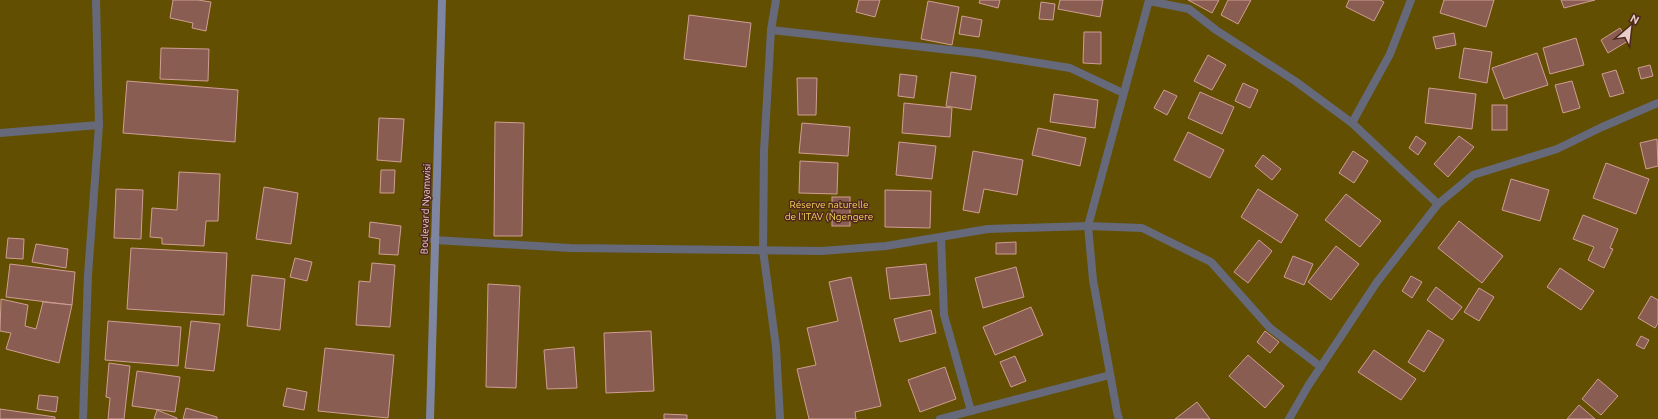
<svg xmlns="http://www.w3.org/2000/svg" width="1658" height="419" font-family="Ubuntu,sans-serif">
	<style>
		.green { fill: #624f01 }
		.building { fill: #8a5d53; stroke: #cf9e92 }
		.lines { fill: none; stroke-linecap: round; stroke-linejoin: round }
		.lane { stroke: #65697a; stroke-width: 8 }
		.street { stroke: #65697a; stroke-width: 8 }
		.secondary { stroke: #7f86a1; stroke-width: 8 }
		.labels { text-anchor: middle; stroke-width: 3; stroke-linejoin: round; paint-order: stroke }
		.park-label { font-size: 10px; fill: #f6d357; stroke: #4f281f }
		.street-label { font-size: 10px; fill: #e9cfc9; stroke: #4f281f }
	</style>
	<rect width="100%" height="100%" fill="#4f281f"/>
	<rect class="green" x="0" y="0" width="1658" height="419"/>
	<g class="building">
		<polygon points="173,0 198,0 211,2 206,31 192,28 193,23 170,18"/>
		<polygon points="859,0 880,0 875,17 856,12"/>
		<polygon points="980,0 1000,0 998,8 979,3"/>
		<polygon points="1060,0 1103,0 1100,17 1058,9"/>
		<polygon points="1188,0 1219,0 1212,13"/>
		<polygon points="1228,0 1251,0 1238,24 1221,15"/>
		<polygon points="1349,0 1380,0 1384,2 1374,21 1346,7"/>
		<polygon points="1444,0 1494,0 1486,27 1440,13"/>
		<polygon points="1561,0 1595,0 1564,8"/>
		<polygon points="928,1 959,7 952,45 921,39"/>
		<polygon points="1041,2 1055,4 1053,20 1039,19"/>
		<polygon points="689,15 751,23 746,67 684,59"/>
		<polygon points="962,16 982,20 979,37 959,34"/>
		<polygon points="1620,28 1628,41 1608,53 1601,40"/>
		<polygon points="1084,32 1101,32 1101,64 1083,63"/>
		<polygon points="1454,33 1456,45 1436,49 1433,37"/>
		<polygon points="1576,38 1584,65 1550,74 1543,48"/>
		<polygon points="161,48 209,49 208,81 160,79"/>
		<polygon points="1464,48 1492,52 1487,83 1459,78"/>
		<polygon points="1537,53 1548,85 1504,99 1492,68"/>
		<polygon points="1208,55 1226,65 1212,90 1194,81"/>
		<polygon points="1650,65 1653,76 1641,79 1638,68"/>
		<polygon points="1616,70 1624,93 1610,97 1602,74"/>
		<polygon points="951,72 976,76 971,110 946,106"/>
		<polygon points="900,74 917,76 914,98 898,96"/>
		<polygon points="797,78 817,78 816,115 798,115"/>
		<polygon points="127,81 238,90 235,142 123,133"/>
		<polygon points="1572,81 1580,108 1563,113 1555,85"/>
		<polygon points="1243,83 1258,90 1250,108 1235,101"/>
		<polygon points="1429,88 1476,94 1472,129 1425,123"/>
		<polygon points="1164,90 1177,96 1167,115 1154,108"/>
		<polygon points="1200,92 1234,107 1222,134 1188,118"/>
		<polygon points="1054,94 1098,100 1095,128 1050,122"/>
		<polygon points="904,103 952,108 950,137 902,133"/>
		<rect x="1492" y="105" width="15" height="25"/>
		<polygon points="379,118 404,119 401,162 377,160"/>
		<polygon points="495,122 524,123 522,236 494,236"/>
		<polygon points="802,123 850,127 848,156 799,153"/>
		<polygon points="1038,128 1086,138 1080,166 1032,155"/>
		<polygon points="1188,132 1224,150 1210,178 1174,160"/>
		<polygon points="1416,136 1426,143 1418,155 1409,148"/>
		<polygon points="1459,136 1474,147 1448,177 1434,164"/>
		<polygon points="1657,139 1658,166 1646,169 1640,143"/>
		<polygon points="899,142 936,146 932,179 896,175"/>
		<polygon points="973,151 1023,160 1017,195 984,189 979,213 963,210"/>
		<polygon points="1353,151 1368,161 1354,183 1339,173"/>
		<polygon points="1263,155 1281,169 1272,180 1255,166"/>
		<polygon points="800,161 838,163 837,194 799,193"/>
		<polygon points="1606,163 1649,179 1636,214 1593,198"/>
		<polygon points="381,170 395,170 394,193 380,193"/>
		<polygon points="179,172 220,174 218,221 206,221 204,246 162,244 162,238 150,237 152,208 177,210"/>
		<polygon points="1511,179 1549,190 1540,221 1502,210"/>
		<polygon points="264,187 298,193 291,244 256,239"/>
		<polygon points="116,189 143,190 141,239 114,238"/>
		<polygon points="1258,189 1298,215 1281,243 1241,217"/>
		<polygon points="885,190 931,191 930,228 885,227"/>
		<polygon points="1346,194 1381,221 1360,247 1325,220"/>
		<rect x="832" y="197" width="18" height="29"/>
		<polygon points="1583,215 1618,229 1610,248 1613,249 1604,268 1588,260 1594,247 1573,239"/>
		<polygon points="1459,221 1503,256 1482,283 1438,248"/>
		<polygon points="370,222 401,226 398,255 379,254 380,239 369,237"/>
		<polygon points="8,238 24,239 23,259 6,258"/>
		<polygon points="1259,240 1272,251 1248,283 1234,272"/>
		<polygon points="1016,242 1016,254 996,254 996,243"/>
		<polygon points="36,244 68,249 66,268 32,262"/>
		<polygon points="1336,246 1359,264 1331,300 1308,282"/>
		<polygon points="131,248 227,253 224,315 127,309"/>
		<polygon points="1293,256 1313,264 1304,285 1284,277"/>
		<polygon points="295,258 312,262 307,281 290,277"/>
		<polygon points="372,263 395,265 390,327 356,325 359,281 370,282"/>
		<polygon points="10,264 75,272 72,305 6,297"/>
		<polygon points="926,264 930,295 890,299 886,268"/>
		<polygon points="1016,267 1024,297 983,308 975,278"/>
		<polygon points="1560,268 1594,291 1581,310 1547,287"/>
		<polygon points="252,275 285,279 280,330 247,326"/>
		<polygon points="1411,276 1422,282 1412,298 1402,291"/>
		<polygon points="851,277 881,406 855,412 856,419 809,419 797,369 816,365 807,328 838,321 829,282"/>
		<polygon points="488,284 520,286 516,388 486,387"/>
		<polygon points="1436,287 1462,307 1452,320 1427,300"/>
		<polygon points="1479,288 1494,297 1479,321 1464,312"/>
		<polygon points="1651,296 1658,300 1658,323 1655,328 1638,318"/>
		<polygon points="1,299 28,305 25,326 36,329 43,302 72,305 59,363 6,349 11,333 0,331"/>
		<polygon points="1031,307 1043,335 995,355 983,327"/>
		<polygon points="931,310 936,333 900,342 894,319"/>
		<polygon points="108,321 181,327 178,366 105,360"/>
		<polygon points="191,321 220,324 214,371 185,368"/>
		<polygon points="1428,330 1444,340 1424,372 1408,362"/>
		<polygon points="651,331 654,391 606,393 604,333"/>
		<polygon points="1265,331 1279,342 1270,353 1257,342"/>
		<polygon points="1641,336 1649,340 1644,349 1636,345"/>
		<polygon points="574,347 577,388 547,389 544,350"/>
		<polygon points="325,348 394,355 388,418 318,411"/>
		<polygon points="1374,350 1416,379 1401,400 1358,372"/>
		<polygon points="1248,355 1284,386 1265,408 1229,376"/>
		<polygon points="1015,356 1026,381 1011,387 1000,362"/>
		<polygon points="109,363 130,366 124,419 108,419 110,398 106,397"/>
		<polygon points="945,367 956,399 920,412 908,380"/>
		<polygon points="137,371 180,377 175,412 132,406"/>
		<polygon points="1598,379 1618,396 1601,415 1582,399"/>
		<polygon points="287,388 307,392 304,410 283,406"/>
		<polygon points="39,395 58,397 56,412 37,409"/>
		<polygon points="1197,402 1210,419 1175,419"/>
		<polygon points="1579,405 1595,419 1567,419"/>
		<polygon points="186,408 217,417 217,419 183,419"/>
		<polygon points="0,409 55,417 55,419 0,419"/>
		<polygon points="157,410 177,418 177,419 154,419"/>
		<polygon points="664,414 687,415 687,419 664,419"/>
	</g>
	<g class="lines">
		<polyline class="lane" points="1088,226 1142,228 1211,262 1270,328 1321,367"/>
		<g class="street">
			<polyline points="776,0 771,30 764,151 763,250 776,347 780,419"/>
			<polyline points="1149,1 1189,9 1216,30 1295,81 1352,123 1438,204"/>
			<polyline points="771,30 977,53 1070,68 1123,93"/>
			<polyline points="1352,123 1390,54 1411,0"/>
			<polyline points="0,133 99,125"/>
			<polyline points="941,238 944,315 971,411"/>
			<polyline points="434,240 570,248 822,251 886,246 988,229 1088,226"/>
			<polyline points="83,419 88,275 99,125 96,0"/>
			<polyline points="940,419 1110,375"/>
			<polyline points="1119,419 1117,412 1093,280 1088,226 1149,0"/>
			<polyline points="1289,419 1308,386 1377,282 1438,204 1473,175 1557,149 1602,127 1658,103"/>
		</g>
		<polyline class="secondary" points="430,419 442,0"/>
	</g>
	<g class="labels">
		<g class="park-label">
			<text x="829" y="208">Réserve naturelle<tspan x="829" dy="12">de l'ITAV (Ngengere</tspan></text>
		</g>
		<g class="street-label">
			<text transform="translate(425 209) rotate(-88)" y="4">Boulevard Nyamwisi</text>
		</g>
	</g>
	<g transform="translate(1630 28) rotate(28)" stroke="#4f281f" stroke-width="3" paint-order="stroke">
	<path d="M0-3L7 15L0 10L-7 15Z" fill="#e9cfc9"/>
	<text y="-6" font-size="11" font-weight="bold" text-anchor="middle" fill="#e9cfc9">N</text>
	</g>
</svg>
